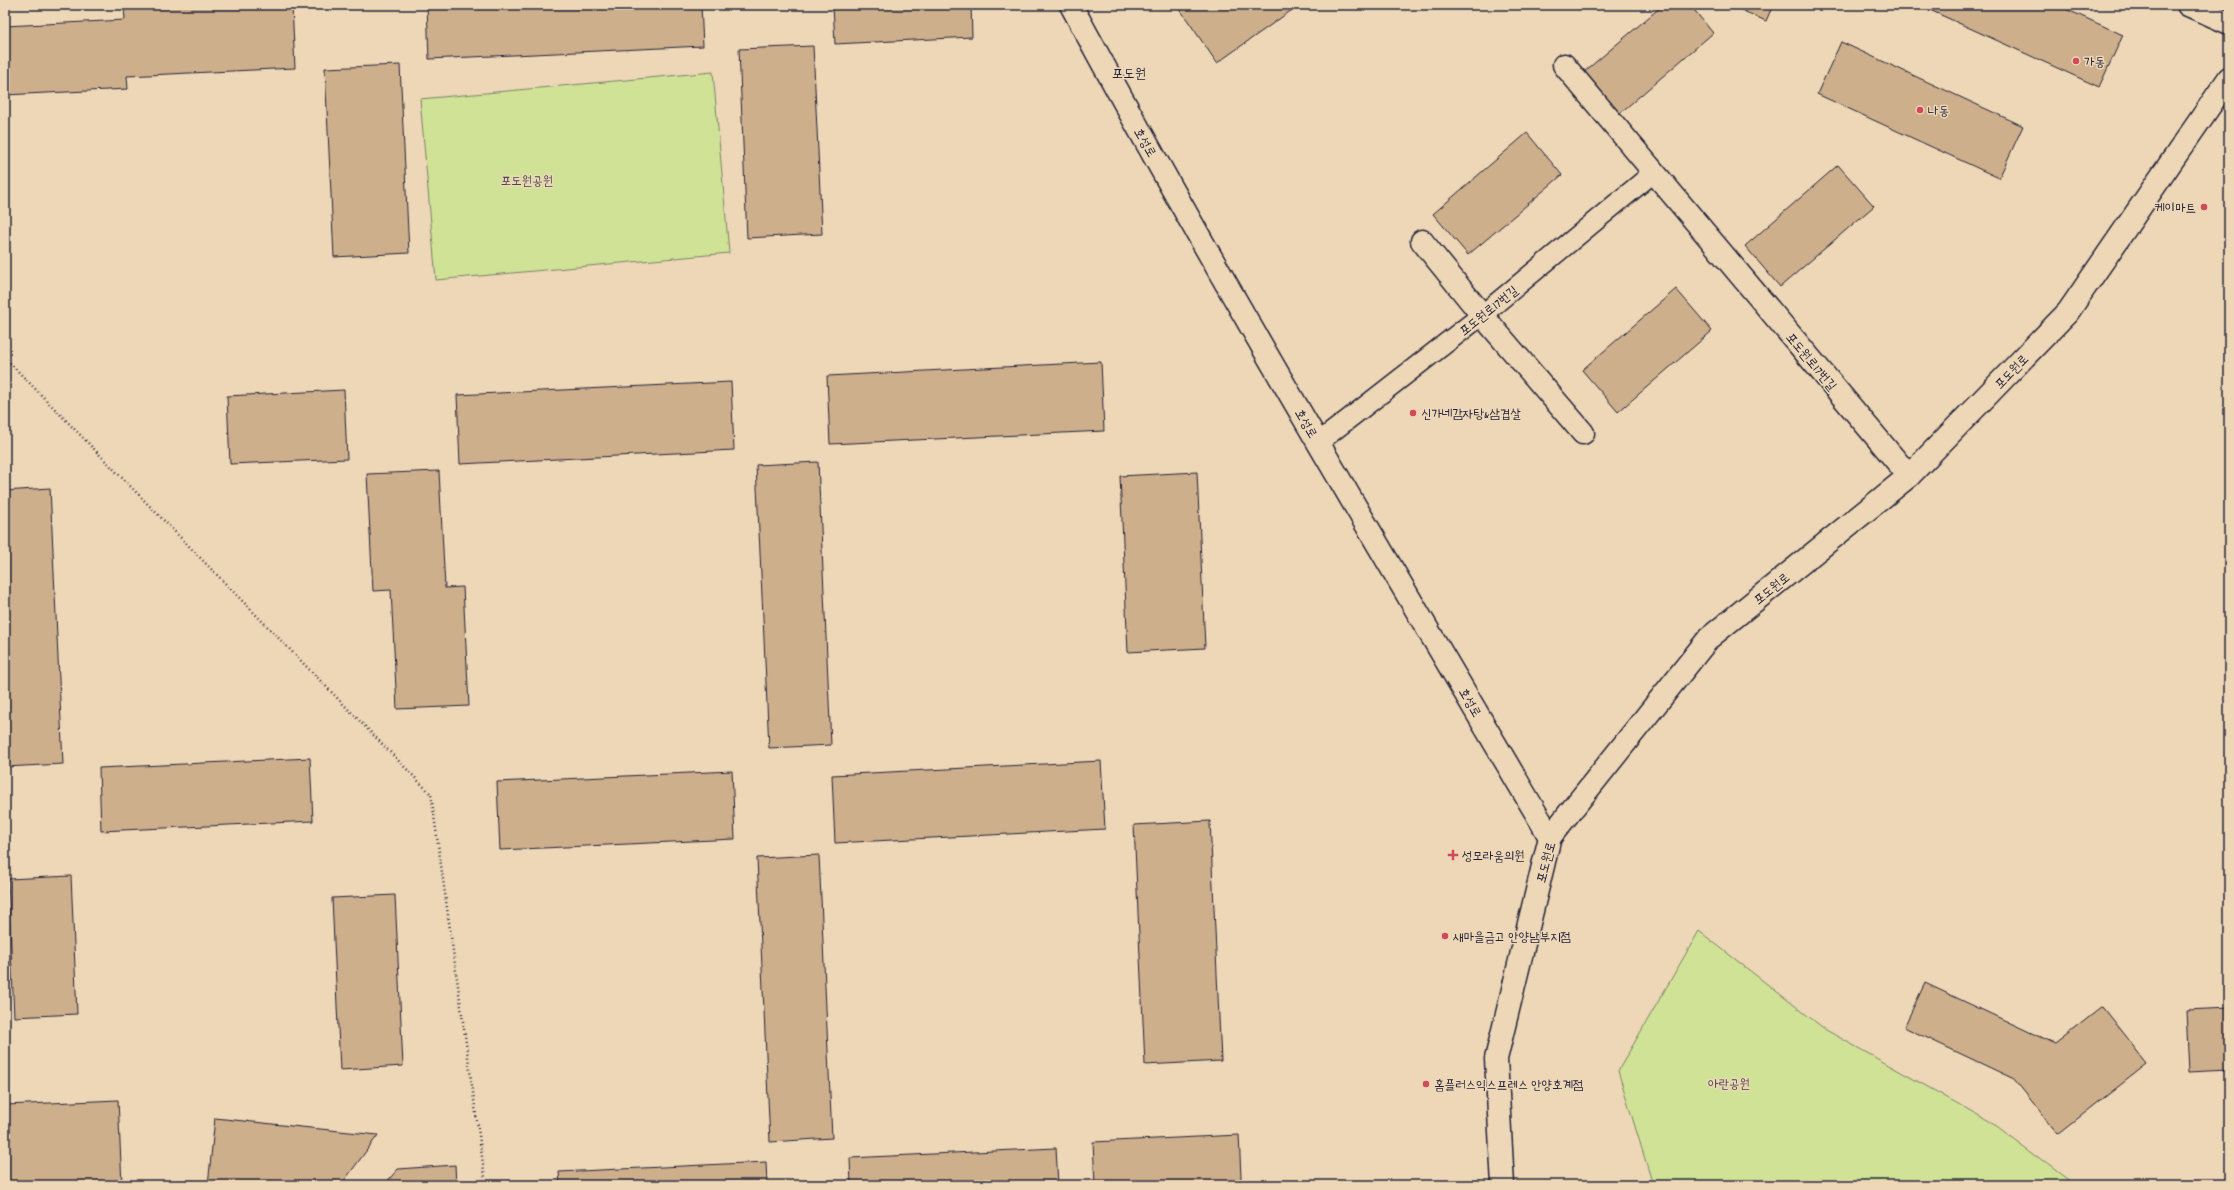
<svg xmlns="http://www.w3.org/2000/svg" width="2234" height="1190" font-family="Dekko,'Poor Story',sans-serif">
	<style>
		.green { fill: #d0e296; stroke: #798268 }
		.building { fill: #ceaf8b; stroke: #22223b }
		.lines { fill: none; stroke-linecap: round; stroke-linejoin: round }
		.lane-casing { stroke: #22223b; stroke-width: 22 }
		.street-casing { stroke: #22223b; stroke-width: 25 }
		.path { stroke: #22223b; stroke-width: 2.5; stroke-dasharray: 1 3; stroke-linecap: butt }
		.lane { stroke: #edd7b6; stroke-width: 19 }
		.street { stroke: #edd7b6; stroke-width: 22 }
		.poi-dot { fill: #d1495b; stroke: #edd7b6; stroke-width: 1.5 }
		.labels { text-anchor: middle; stroke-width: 3; stroke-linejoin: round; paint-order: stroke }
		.poi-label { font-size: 13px; fill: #22223b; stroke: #edd7b6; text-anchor: start }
		.street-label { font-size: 13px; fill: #22223b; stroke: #edd7b6 }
		.park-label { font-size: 13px; fill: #45484d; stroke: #edd7b6 }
		.neighbourhood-label { font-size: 14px; fill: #22223b; stroke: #edd7b6 }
	</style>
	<rect width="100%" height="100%" fill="#edd7b6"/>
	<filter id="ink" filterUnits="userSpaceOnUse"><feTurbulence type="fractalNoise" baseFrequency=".025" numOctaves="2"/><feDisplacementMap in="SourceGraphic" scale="8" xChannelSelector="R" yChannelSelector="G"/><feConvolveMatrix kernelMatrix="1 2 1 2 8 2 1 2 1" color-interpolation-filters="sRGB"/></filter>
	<g filter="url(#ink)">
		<g class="green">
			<polygon points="713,72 729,253 436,280 420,99"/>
			<polygon points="1699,931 1826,1030 1994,1124 2075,1185 1653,1185 1618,1071"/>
		</g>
		<g class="building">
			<polygon points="124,5 292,5 295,68 127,76 128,89 5,95 5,26 125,20"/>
			<polygon points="427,5 701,5 703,46 429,59"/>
			<polygon points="833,5 971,5 972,37 835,44"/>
			<polygon points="1177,5 1299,5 1217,63"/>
			<polygon points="1663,5 1690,5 1713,33 1619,114 1584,72"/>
			<polygon points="1730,5 1773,5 1766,21"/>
			<polygon points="1919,5 2057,5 2123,35 2099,87"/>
			<polygon points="1841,42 2023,126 1999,178 1817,94"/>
			<polygon points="813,46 822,234 747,238 739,49"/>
			<polygon points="400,65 409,253 334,257 325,68"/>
			<polygon points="1527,133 1562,175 1468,255 1433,214"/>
			<polygon points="1838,165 1874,206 1780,287 1745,246"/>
			<polygon points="1676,289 1712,331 1618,412 1582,370"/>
			<polygon points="1101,362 1104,431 830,444 827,376"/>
			<polygon points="731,382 734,450 460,464 457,395"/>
			<polygon points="344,390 347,459 230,464 227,396"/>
			<polygon points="818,462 831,745 769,748 756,465"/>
			<polygon points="439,471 445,588 463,587 469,706 397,709 391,590 373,591 367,474"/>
			<polygon points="1197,472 1205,648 1128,652 1120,476"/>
			<polygon points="50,488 63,764 5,767 5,491"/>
			<polygon points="310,758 313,821 101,831 99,768"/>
			<polygon points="1101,761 1105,829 835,843 832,775"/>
			<polygon points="732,771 735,839 500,850 497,782"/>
			<polygon points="1210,821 1221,1061 1145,1065 1134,825"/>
			<polygon points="819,855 832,1138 770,1142 757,858"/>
			<polygon points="71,876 77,1014 14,1017 8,879"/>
			<polygon points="395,895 403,1066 340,1070 332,898"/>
			<polygon points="1925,983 2055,1044 2102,1007 2147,1064 2058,1134 2014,1079 1904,1027"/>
			<polygon points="2229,1008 2229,1070 2189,1072 2186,1010"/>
			<polygon points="118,1100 122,1185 5,1185 5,1105"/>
			<polygon points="215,1118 378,1135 341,1185 208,1185"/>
			<polygon points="1239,1135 1241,1177 1239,1185 1095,1185 1093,1142"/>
			<polygon points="1056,1148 1058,1185 851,1185 850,1158"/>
			<polygon points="766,1162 767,1185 560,1185 559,1172"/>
			<polygon points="455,1165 456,1185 384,1185 398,1169"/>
		</g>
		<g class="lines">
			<defs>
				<polyline id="lane" points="1319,442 1482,315 1653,173"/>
				<g id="street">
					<path d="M1071,5C1223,287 1388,561 1550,837"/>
					<polyline points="2188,5 2229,23"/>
					<polyline points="1564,65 1909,476"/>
					<polyline points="1422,241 1482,315 1583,433"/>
					<polyline points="1503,1185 1496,1059 1550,837 1709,638 1909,476 2068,312 2229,78"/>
				</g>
			</defs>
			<use href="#lane" class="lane-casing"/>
			<use href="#street" class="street-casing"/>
			<polyline class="path" points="7,360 431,794 486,1185"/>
			<use href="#lane" class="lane"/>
			<use href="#street" class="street"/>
		</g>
	</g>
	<g class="poi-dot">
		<circle cx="2076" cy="61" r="4"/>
		<circle cx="1920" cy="110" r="4"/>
		<circle cx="2204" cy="207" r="4"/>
		<circle cx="1413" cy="413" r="4"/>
		<path d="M1451 849h4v4h4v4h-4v4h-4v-4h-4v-4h4z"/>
		<circle cx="1445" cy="936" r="4"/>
		<circle cx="1426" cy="1084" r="4"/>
	</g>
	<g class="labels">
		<g class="poi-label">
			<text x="2084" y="66">가동</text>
			<text x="1928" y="115">나동</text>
			<text x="2196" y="212" text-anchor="end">케이마트</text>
			<text x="1421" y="418">신가네감자탕&amp;삼겹살</text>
			<text x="1462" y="860">성모라움의원</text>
			<text x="1453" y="941">새마을금고 안양남부지점</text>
			<text x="1434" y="1089">홈플러스익스프레스 안양호계점</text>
		</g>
		<g class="street-label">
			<text transform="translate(1146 142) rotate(60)" y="5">호성로</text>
			<text transform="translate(1488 310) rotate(-39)" y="5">포도원로17번길</text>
			<text transform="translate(1812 361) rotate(50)" y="5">포도원로17번길</text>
			<text transform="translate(2011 371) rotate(-46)" y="5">포도원로</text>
			<text transform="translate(1307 423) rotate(60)" y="5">호성로</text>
			<text transform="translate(1771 588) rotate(-39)" y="5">포도원로</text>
			<text transform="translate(1471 702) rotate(60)" y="5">호성로</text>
			<text transform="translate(1545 862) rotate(-75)" y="5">포도원로</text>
		</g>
		<g class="park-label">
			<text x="527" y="185">포도원공원</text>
			<text x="1729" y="1088">아란공원</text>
		</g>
		<g class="neighbourhood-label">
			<text x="1129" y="78">포도원</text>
		</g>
	</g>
	<rect width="2234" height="1190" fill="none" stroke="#edd7b6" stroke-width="20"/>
	<rect x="10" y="10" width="2214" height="1170" fill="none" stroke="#22223b" stroke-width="1.5" filter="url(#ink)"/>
</svg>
